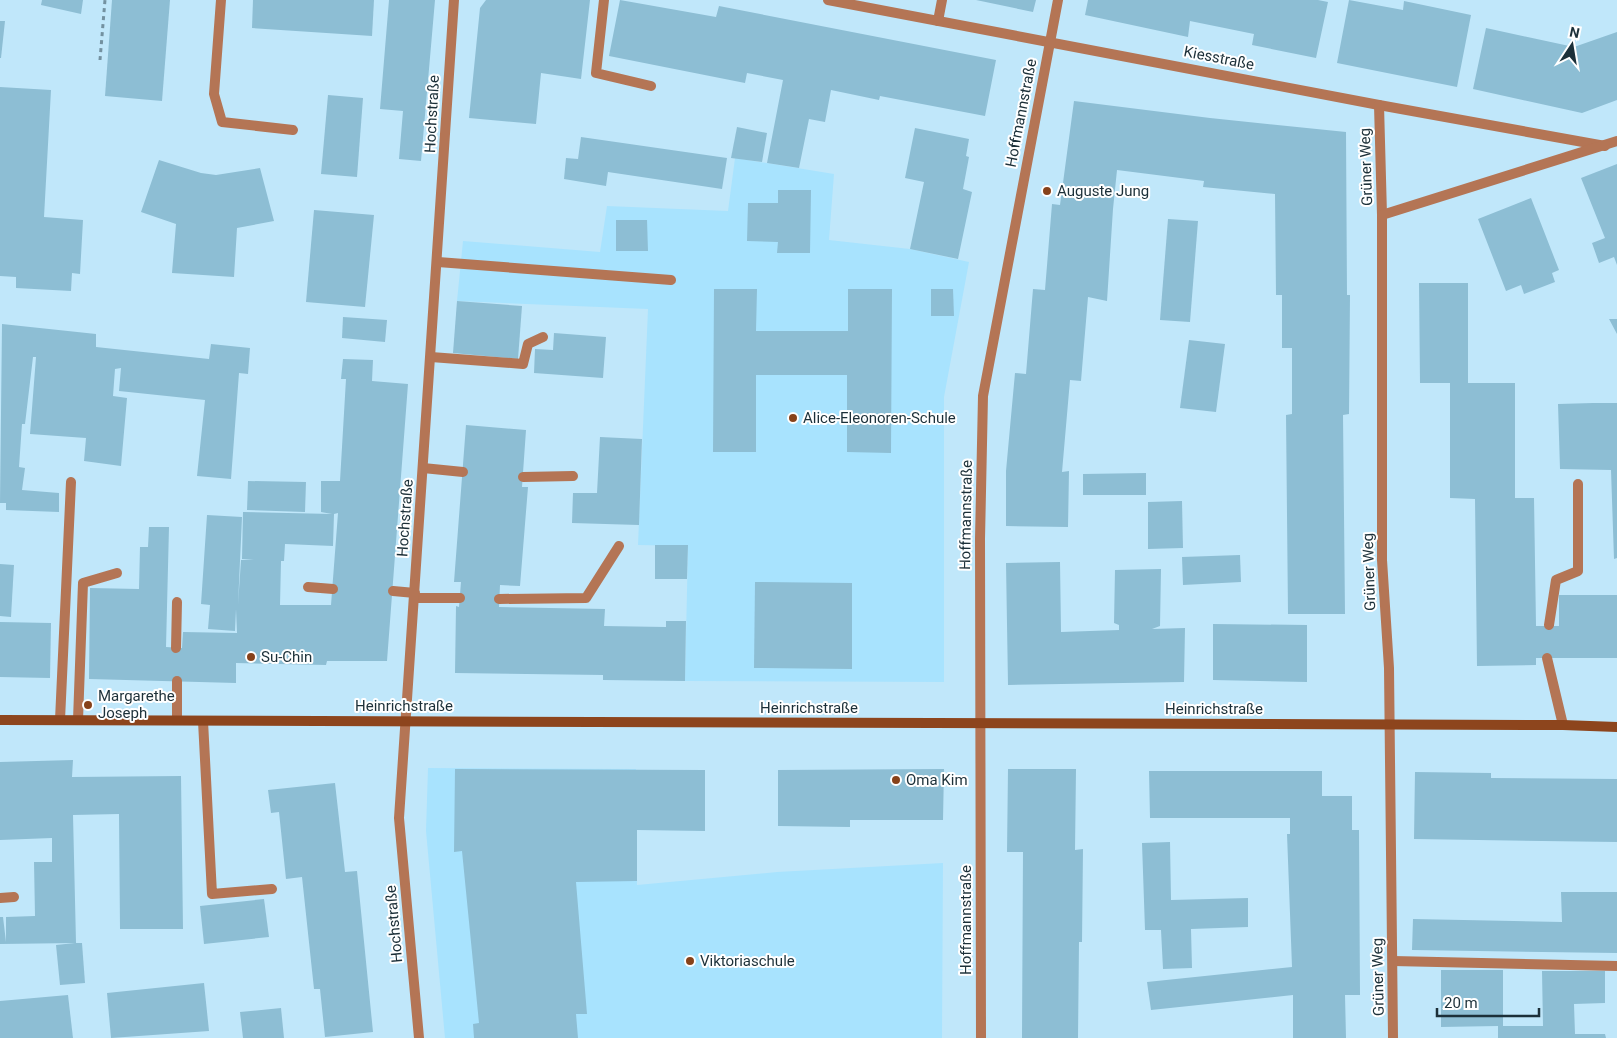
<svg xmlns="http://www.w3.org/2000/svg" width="1617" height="1038" font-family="Roboto,sans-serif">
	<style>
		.built { fill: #a8e3fe }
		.building { fill: #8dbed4; fill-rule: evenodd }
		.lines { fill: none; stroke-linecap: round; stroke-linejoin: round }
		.path { stroke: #7391a0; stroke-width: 3; stroke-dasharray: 4 4; stroke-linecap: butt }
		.service { stroke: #b47555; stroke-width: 10 }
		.minor { stroke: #b47555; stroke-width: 10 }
		.secondary { stroke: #8d451d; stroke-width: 10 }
		.poi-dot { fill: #87421a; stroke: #fff; stroke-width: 2 }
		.labels { text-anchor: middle; stroke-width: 4; stroke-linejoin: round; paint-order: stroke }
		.street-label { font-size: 15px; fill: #1c3039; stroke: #fff }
		.poi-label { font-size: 15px; fill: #1c3039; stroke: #fff; text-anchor: start }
	</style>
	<rect width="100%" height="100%" fill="#c0e7fa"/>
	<g class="built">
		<polygon points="735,158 834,174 829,240 910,249 969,262 944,397 944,682 685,681 688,546 638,545 648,309 457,301 463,241 600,252 607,206 728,211"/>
		<polygon points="428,768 636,769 637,885 777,872 943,863 942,1038 445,1038 426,831"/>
	</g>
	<g class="building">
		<polygon points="42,0 83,0 81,14 41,5"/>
		<polygon points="112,0 170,0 162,101 105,96"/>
		<polygon points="253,0 374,0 372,36 252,28"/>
		<polygon points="389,0 435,0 421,161 399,159 403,111 380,109"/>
		<polygon points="486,0 590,0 581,79 541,73 536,124 469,118 480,8"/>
		<polygon points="620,0 716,17 719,6 996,60 985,116 880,96 879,100 831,90 825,122 809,119 799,168 767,163 783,80 747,73 745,83 609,56"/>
		<polygon points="976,0 1036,0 1033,12"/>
		<polygon points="1088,0 1318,0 1328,2 1316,58 1252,45 1254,34 1190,21 1188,37 1085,15"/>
		<polygon points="1349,0 1403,10 1404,1 1471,15 1457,87 1337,63"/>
		<polygon points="0,21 5,21 1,58 0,58"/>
		<polygon points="1486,28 1574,47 1617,32 1617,100 1582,113 1473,89"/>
		<polygon points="0,87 51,90 44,217 83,220 80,274 72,273 71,291 16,288 16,277 0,276"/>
		<polygon points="328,95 363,98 357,177 321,174"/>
		<polygon points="1074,101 1210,118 1346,132 1347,295 1350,295 1349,414 1343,415 1345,614 1288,614 1286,415 1292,414 1292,348 1282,348 1282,295 1276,295 1275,194 1203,187 1204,181 1117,170 1113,209 1107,301 1088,297 1081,381 1070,380 1062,472 1069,471 1068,527 1006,526 1006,471 1015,373 1026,374 1033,289 1045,290 1052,204 1060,205"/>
		<polygon points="737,127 767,133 762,162 731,158"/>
		<polygon points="915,128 969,139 966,156 969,157 963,189 972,192 958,259 910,249 924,182 905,178"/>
		<polygon points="581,137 727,158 722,189 608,172 606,186 564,179 566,158 578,159"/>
		<polygon points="159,160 201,173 216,175 260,168 274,221 237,228 234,277 172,273 176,224 141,212"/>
		<polygon points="1617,164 1617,265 1614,257 1599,263 1592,243 1605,238 1581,178"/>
		<polygon points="778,190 811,190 810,253 777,253 778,242 747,241 748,203 778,203"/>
		<polygon points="1531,198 1559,270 1552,273 1555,282 1524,294 1521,285 1506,291 1478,219"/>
		<polygon points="314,210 374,215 365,307 306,302"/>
		<polygon points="1168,219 1198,221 1190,322 1160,320"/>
		<polygon points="616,220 647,220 648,251 616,251"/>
		<polygon points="1419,283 1468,283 1468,383 1515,383 1515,498 1534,498 1536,626 1559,626 1559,595 1617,595 1617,658 1536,658 1536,665 1477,666 1475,499 1450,498 1450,383 1420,383"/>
		<polygon points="714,289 757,289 756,331 848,331 848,289 892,289 891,453 847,452 847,375 756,375 756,452 713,452"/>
		<polygon points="931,289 953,289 954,316 931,316"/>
		<polygon points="457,301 522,306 518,359 453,353"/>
		<polygon points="343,317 387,320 385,342 342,338"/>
		<polygon points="1609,319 1617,319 1617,334"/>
		<polygon points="2,324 96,334 96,347 209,359 211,344 250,348 248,374 239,373 231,479 197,476 205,400 119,391 121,368 115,369 113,396 127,398 121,466 84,461 86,438 30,434 36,357 33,357 25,424 22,424 19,467 25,468 22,490 59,493 59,512 6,510 6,503 0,503"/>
		<polygon points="554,333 606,337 603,378 534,373 535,349 553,350"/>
		<polygon points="1189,340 1225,344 1216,412 1180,408"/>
		<path d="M343,359L373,360L372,381L408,384L387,661H327L326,665L236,663V683L89,679L90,588L139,589L140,547H148L149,527H169L166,647L182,648L183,632L237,633L236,609L235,631L208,629L210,605L201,604L207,515L242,517L238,605L241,560H254L242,559L243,512L332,514L321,512V481H340L346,379H341ZM338,513L331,605H280L281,561H284L285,544L333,546L334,514Z"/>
		<polygon points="1593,403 1617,403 1617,558 1614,559 1611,470 1560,469 1558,404"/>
		<polygon points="466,425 526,430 522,487 528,487 520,586 500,585 499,607 605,609 604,626 666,627 666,621 686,621 685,681 603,680 603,675 455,673 456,606 459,607 461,582 454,582"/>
		<polygon points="600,437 642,439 639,525 572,523 573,493 597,493"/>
		<polygon points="1146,473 1146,495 1083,495 1083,474"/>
		<polygon points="248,481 306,482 305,512 247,510"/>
		<polygon points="1182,501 1183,548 1148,549 1148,502"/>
		<polygon points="655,545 688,545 687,579 655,579"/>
		<polygon points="1240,555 1241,582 1183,585 1182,557"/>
		<polygon points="1060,562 1061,632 1119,630 1119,625 1114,623 1115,570 1161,569 1160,626 1152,629 1185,628 1184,682 1008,685 1006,563"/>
		<polygon points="0,564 14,565 11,617 0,616"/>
		<polygon points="755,582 852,583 852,669 754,668"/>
		<polygon points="0,622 51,623 50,678 0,677"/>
		<polygon points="1213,624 1307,625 1307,682 1213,680"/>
		<polygon points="73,760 72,777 181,776 183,929 120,929 119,814 73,815 76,943 0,944 0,917 3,917 6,942 6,917 35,916 34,862 52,862 52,838 0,840 0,762"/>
		<polygon points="455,769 705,770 705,831 637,830 637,881 576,882 587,1014 576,1014 578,1038 474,1038 473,1024 479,1023 462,851 454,852"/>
		<polygon points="944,769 943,820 850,820 850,827 778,826 778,770"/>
		<polygon points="1008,769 1076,769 1075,850 1083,849 1082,942 1079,942 1078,1038 1022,1038 1023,852 1007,852"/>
		<polygon points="1149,771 1322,771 1322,796 1352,796 1352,830 1359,830 1360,995 1345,995 1346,1038 1293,1038 1293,995 1151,1010 1147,982 1292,967 1287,834 1290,834 1290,818 1150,818"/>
		<polygon points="1415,772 1491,773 1491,778 1617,779 1617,842 1414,839"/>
		<polygon points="335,783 345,872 357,871 373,1032 325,1037 320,989 314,989 302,877 286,879 279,812 271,813 268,790"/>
		<polygon points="1170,842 1171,900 1248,898 1248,927 1191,929 1192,968 1163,969 1161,930 1145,930 1142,843"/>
		<polygon points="1561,892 1617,892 1617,953 1412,950 1413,919 1562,922"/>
		<polygon points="264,899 269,937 204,944 200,906"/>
		<polygon points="75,943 82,943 85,983 60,985 56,945"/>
		<polygon points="1441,970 1503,970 1503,1026 1543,1026 1542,971 1605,971 1605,1003 1574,1004 1575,1034 1605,1034 1606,1038 1498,1038 1498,1026 1441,1027"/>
		<polygon points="204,983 209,1031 111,1038 107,993"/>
		<polygon points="68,995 73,1038 0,1038 0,1001"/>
		<polygon points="281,1008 284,1038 243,1038 240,1012"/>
	</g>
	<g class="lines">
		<polyline class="path" points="100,60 105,0"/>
		<g class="service">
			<polyline points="221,0 214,94 222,122 293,130"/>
			<polyline points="604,0 596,73 651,86"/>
			<polyline points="938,21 942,0"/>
			<polyline points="438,262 671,280"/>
			<polyline points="431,357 523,364 528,344 543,337"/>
			<polyline points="423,468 463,472"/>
			<polyline points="523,477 573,476"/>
			<polyline points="308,587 333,589"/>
			<polyline points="393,591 415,593"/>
			<polyline points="414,598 460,598"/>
			<polyline points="499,599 586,598 619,546"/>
			<polyline points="1549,625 1556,580 1578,571 1578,484"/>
			<polyline points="176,648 177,602"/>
			<polyline points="1547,658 1563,725"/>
			<polyline points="177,681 177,720"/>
			<polyline points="60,720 71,482"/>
			<polyline points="78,720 83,583 117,573"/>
			<polyline points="203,721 212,894 272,889"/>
			<polyline points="0,898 14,897"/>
			<polyline points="1393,961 1617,966"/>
		</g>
		<g class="minor">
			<polyline points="828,0 1379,105 1605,146"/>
			<polyline points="1379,105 1382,215 1382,560 1389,668 1393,1038"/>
			<polyline points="1382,215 1617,141"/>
			<polyline points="419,1038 399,818 454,0"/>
			<polyline points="981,1038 980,539 983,396 1058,0"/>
		</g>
		<polyline class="secondary" points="0,720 1563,725 1617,727"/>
	</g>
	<g class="poi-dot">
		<circle cx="1047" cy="191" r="5"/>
		<circle cx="793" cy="418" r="5"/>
		<circle cx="251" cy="657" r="5"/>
		<circle cx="88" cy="705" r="5"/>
		<circle cx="896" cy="780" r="5"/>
		<circle cx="690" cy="961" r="5"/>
	</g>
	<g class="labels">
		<g class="street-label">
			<text transform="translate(1219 58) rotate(11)" y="5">Kiesstraße</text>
			<text transform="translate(1021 113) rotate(-79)" y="5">Hoffmannstraße</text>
			<text transform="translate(432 114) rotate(-87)" y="5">Hochstraße</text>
			<text transform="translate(1366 167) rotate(-92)" y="5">Grüner Weg</text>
			<text transform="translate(966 515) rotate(-89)" y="5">Hoffmannstraße</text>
			<text transform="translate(405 518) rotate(-86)" y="5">Hochstraße</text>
			<text transform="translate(1369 572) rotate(-92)" y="5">Grüner Weg</text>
			<text x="404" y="711">Heinrichstraße</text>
			<text x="809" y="713">Heinrichstraße</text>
			<text x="1214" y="714">Heinrichstraße</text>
			<text transform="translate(966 920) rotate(-90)" y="5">Hoffmannstraße</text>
			<text transform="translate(394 924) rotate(-95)" y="5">Hochstraße</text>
			<text transform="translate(1378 977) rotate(-91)" y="5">Grüner Weg</text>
		</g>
		<g class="poi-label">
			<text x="1057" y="196">Auguste Jung</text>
			<text x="803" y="423">Alice-Eleonoren-Schule</text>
			<text x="261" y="662">Su-Chin</text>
			<text x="98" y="701">Margarethe<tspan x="98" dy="17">Joseph</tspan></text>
			<text x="906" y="785">Oma Kim</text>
			<text x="700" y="966">Viktoriaschule</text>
		</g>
	</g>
	<g transform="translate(1572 45) rotate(12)" stroke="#ffffff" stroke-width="4" paint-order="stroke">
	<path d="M0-4L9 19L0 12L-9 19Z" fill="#1c3039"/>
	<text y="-8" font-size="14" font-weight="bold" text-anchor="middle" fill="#1c3039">N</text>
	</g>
	<path d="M1437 1008v8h102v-8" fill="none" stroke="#1c3039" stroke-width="2.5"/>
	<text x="1444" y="1008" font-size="15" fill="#1c3039" stroke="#ffffff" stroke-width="4" paint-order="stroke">20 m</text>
</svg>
